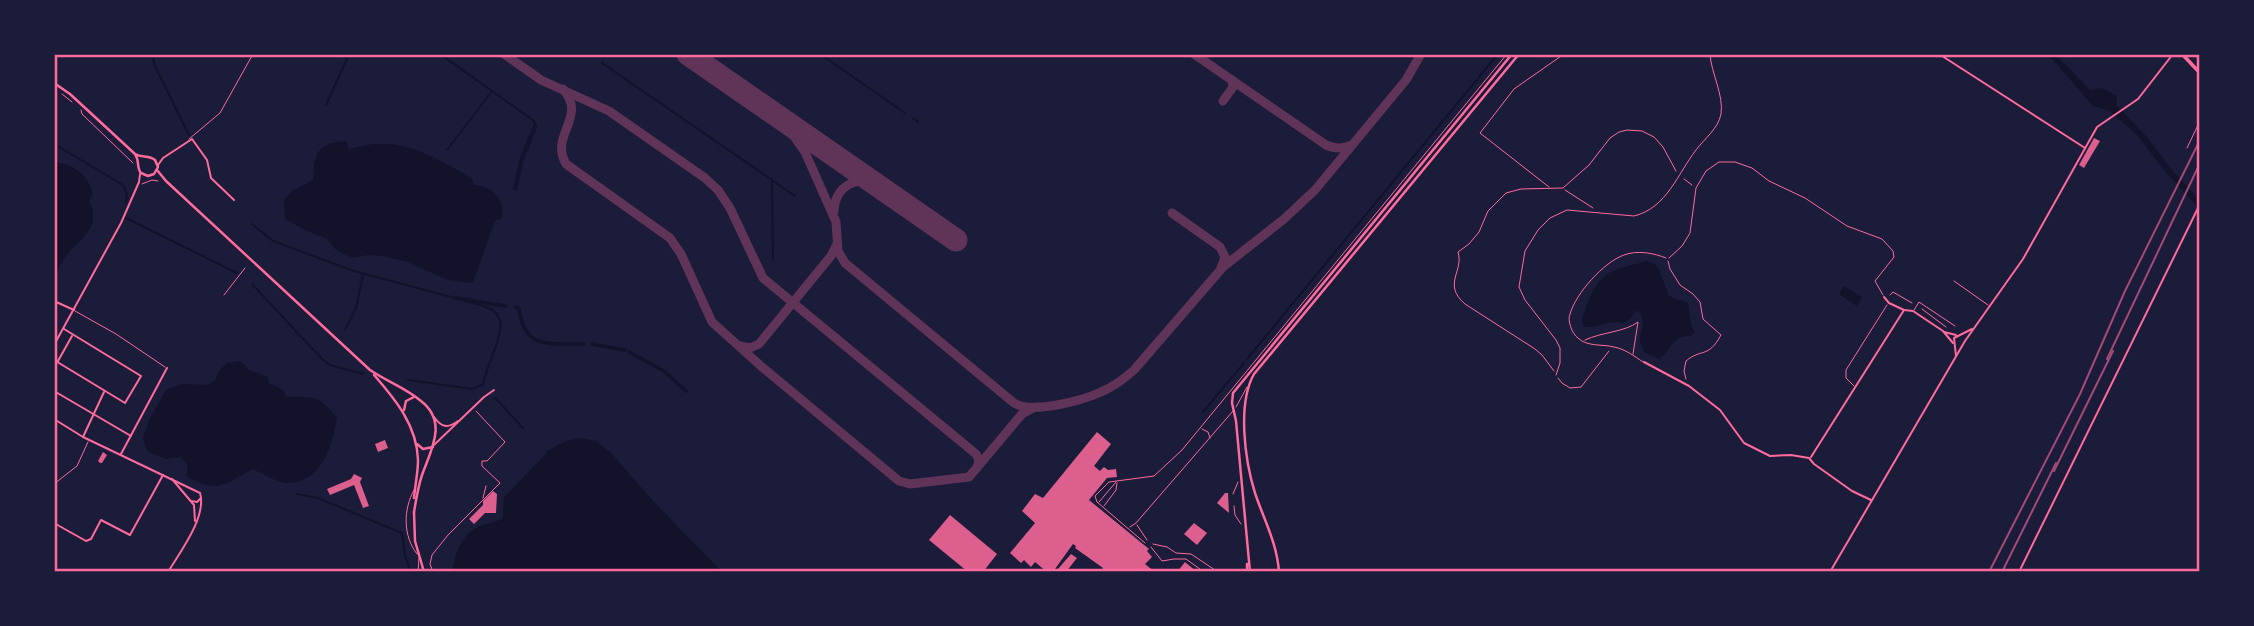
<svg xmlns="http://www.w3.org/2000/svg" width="2254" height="626" font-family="Ubuntu,sans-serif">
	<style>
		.water { fill: #12122b }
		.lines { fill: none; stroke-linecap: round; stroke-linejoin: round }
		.stream { stroke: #12122b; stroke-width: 2 }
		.canal { stroke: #12122b; stroke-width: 3.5 }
		.river { stroke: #12122b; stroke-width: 6 }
		.taxiway { stroke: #603358; stroke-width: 9 }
		.runway { stroke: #603358; stroke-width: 23 }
		.building { fill: #dd5f8e }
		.path { stroke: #ff6b9d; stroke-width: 1 }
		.service { stroke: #ff6b9d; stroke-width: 1 }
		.pedestrian { stroke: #ff6b9d; stroke-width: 1 }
		.minor { stroke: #ff6b9d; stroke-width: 2 }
		.tertiary { stroke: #ff6b9d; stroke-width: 2 }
		.secondary { stroke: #ff6b9d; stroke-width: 2.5 }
		.primary { stroke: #ff6b9d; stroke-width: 2.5 }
		.motorway { stroke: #ff6b9d; stroke-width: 3.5 }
		.rail { stroke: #a44b75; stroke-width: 2 }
		.neatline { fill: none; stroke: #ff6b9d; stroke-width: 2.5 }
	</style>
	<rect width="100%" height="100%" fill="#1b1b3a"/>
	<g class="water">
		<polygon points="2043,54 2055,54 2090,90 2102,88 2117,96 2117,106 2147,137 2174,173 2171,179 2137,135 2110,111 2093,106 2053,60"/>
		<path d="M346,141L349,149C360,147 372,143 383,144C417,144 444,163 472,178L474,185C494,187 505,199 502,219L496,220C486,241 482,262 472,283L448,280L408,262L382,256L368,255L352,258L336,250L326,238L307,231L285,219L284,200L293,190L313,180C314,154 317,142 346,141Z"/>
		<path d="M54,162C73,164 88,174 93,194L89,200C104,231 75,240 62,262C59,266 58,272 54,277Z"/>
		<path d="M1646,261L1654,263L1659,270L1669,296L1688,303L1691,325L1695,332L1691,336C1672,335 1672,349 1660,359L1644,352C1643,350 1640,342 1640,340C1640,328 1648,320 1637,310L1629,320L1623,323C1609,319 1596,330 1583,326L1582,318C1586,311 1586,304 1590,297C1602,268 1621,269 1646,261Z"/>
		<polygon points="1844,286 1862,297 1857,306 1839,294"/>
		<path d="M240,361L250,370L268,377L269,383L282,389L287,397C316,397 317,395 337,417C333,444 322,482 289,483C278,483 263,473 253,469C223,484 218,495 186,476L188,466L181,457L165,459L147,451L143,438L149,420L166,390L181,384L208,385L215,380L219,371L227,363Z"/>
		<path d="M581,438L596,441L611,453L655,503L722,572H453C453,557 462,535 476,528C485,523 495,523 503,518L504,497L545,455L547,451L566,441Z"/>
	</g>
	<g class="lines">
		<g class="stream">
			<polyline points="157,54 153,59 155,66 189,135"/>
			<polyline points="440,54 534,121 535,124 521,158 514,189"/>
			<polyline points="820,54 905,113"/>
			<polyline points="602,63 772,180 773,259"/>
			<polyline points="326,105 349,54"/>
			<polyline points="913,118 918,122"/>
			<polyline points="54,144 123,185 127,194 126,202"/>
			<polyline points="447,150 492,91"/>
			<polyline points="773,181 795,196"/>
			<polyline points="516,190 523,159 537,125"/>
			<polyline points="126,218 237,273"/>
			<path d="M252,224L273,241L354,271L481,305C488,308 496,310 499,318C506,331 485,369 483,385"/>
			<polyline points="252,284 322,359 330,365 364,374"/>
			<polyline points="345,330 356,308 363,275"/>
			<polyline points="1247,359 1498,54"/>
			<polyline points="408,380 472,389 482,385"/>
			<polyline points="495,398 523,428"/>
			<polyline points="1203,412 1244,363"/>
			<polyline points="297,494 318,498 402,533 405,556 411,572"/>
		</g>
		<g class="canal">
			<polyline points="456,298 506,306"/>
			<path d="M515,307L519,308C524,351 550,343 584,344"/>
			<polyline points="592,344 625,350"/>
			<polyline points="629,352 664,371 686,391"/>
		</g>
		<polyline class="river" points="2168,170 2198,203"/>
		<g class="taxiway">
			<polyline points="504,54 541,80 609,111 705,178 718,190 730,208 763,278 976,454 979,460 977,468"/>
			<path d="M1194,54L1326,145C1336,149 1342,149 1352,145"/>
			<path d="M563,89C588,117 549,135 566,164L670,238L681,254L712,322L762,367L899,481L910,484L969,477L1022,414L1033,408"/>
			<polyline points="1223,101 1233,87 1232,80"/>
			<path d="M769,110L786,125L805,152L836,222L838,251L845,263L1014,403C1032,414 1081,401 1101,392C1113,387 1124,379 1134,370L1223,267L1284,219L1315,190L1406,80L1421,54"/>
			<path d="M834,211C835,187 855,175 877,185"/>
			<polyline points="1172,213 1220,247 1225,257 1221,268"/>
			<polyline points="740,346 750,348 759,344 831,256 837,244"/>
		</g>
		<polyline class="runway" points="688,54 956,240"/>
	</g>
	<g class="building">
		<polygon points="2094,138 2100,141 2084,168 2079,165"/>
		<polygon points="1097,432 1111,444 1094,466 1100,471 1104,467 1108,470 1116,469 1117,477 1107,478 1089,500 1149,549 1147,551 1152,557 1145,564 1155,572 1100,572 1103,568 1075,548 1076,546 1073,544 1055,569 1057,570 1071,554 1077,558 1066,572 1047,572 1035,562 1031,567 1024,560 1021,563 1010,553 1035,523 1022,511 1035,494 1043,498"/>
		<polygon points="385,440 388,448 378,452 375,444"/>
		<polygon points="103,452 107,455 102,463 100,463 98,461"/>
		<polygon points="354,474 362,478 360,482 369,506 363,508 354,485 330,495 327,489 351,479"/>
		<polygon points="493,491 497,494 496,513 485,513 474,524 469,519 483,505 483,501"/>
		<polygon points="1225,493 1228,493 1229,513 1217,503"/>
		<polygon points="950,515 997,554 983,572 968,572 929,540"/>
		<polygon points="1194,523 1207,533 1197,545 1184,534"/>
		<polygon points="1185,562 1197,572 1177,572"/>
	</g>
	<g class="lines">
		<g class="path">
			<polyline points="62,94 72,102"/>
			<polyline points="81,110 82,114 133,163"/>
			<polyline points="1684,179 1692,185"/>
			<polyline points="142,184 152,180 158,181"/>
			<polyline points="1549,187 1480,133 1514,89 1564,54"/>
			<polyline points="1565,190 1593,208"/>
			<polyline points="1890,295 1893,292 1912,303"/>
			<polyline points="1922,309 1946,327"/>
			<path d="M1554,371L1542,355L1535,349L1465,304C1442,284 1464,272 1458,252L1469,244L1479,232L1488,211L1506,193L1521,189L1563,188L1589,165L1610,138L1619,132L1627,130L1642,131L1654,137L1663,147L1676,171"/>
			<polyline points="1558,378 1562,383 1570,388 1581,387 1609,351"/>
			<polyline points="483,498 486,486"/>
			<polyline points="433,572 430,564 432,555 448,535 500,483 482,466 482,461 487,461 505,442 476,411"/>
		</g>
		<g class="service">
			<polyline points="189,139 220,113 253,54"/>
			<polyline points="2187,148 2200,121"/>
			<polyline points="1954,281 1988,305"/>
			<polyline points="224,295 245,268"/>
			<polyline points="1914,310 1919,302 1955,326"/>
			<polyline points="75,311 116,334 165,367"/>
			<polyline points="1854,386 1846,378 1846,370 1887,305"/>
			<polyline points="1236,407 1247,387"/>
			<polyline points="1202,429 1208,432 1210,438"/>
			<path d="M414,490C403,510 403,536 417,554"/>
			<polyline points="1233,494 1238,482"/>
			<polyline points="1099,502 1116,482"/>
			<polyline points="1104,506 1116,490 1117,483"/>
			<polyline points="1234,506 1235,515 1241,524"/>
			<polyline points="1137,525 1147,540"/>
			<polyline points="1130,527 1136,523 1233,411"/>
			<polyline points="1145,543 1097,502 1095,496 1109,482 1154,476 1182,450 1507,54"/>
			<polyline points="1153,544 1167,547 1176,553 1191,554 1218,572"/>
			<polyline points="1151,547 1162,561 1174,559 1186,559 1204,572"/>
			<polyline points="418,572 419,558"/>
		</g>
		<g class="pedestrian">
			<polyline points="1669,258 1682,246 1690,233 1696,188 1706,171 1719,162 1735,162 1752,168 1769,181 1805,198 1847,226 1882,239 1893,251 1894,257 1875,281 1883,295"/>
			<path d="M1668,261L1670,269L1680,285L1693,294L1700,302L1703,319L1721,335C1708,359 1701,348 1686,361L1684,371L1686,379"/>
			<path d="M1585,340C1602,332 1625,332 1638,322L1633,354"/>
			<path d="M1643,362C1634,356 1625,349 1614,347C1603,344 1587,347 1578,338C1572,334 1567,320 1570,314C1576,293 1604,262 1624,255C1637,250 1654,253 1666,258"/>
			<path d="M1556,375L1560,363V348L1556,340L1525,300L1519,287L1525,251L1538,230L1550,218L1567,210L1634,216C1667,208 1678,173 1696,150C1705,138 1718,129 1721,114C1724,95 1711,73 1710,54"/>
			<polyline points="54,484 77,466 88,442"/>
		</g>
		<g class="minor">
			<polyline points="1939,54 2085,148"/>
			<polyline points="158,165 163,158 192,139 207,160 211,178 234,200"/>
			<polyline points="1884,297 1889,303 1904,310 1913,311 1943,331 1953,343"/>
			<polyline points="54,301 74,310"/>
			<polyline points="1944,332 1956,335"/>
			<polyline points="54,345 121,223 139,182 140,174"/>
			<polyline points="54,360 125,403 141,376 64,329"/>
			<polyline points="58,361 72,336"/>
			<polyline points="1644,362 1689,386 1720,410 1744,443 1770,456 1791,455 1809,458 1814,464 1852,491 1871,500"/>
			<polyline points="54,391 131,436"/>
			<path d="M434,417C441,427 448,429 458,421"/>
			<path d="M54,419L83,437L200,493C207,517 180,552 168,572"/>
			<polyline points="83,437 104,392"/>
			<polyline points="434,445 484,397 494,390"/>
			<polyline points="121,454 167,368"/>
			<polyline points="1811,457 1904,310"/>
			<polyline points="172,479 194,505 195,521"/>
			<polyline points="191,501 197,502 201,498"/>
			<polyline points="54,523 86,541 91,539 101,520 130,535 163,475"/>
			<polyline points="2019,572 2200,204"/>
		</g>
		<g class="tertiary">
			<polyline points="1956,356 1954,338 1972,329"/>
			<polyline points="1830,572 1965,341 2023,259 2097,127 2138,99 2173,54"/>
		</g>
		<g class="secondary">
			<path d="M54,83L70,94L135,154C142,158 149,155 155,160L158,167L154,174L148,176L141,173C136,167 140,161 135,154"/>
			<path d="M157,170L166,181L370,370C386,381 406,388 421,401C448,422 431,450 422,475C418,487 416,500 414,512"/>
			<path d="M374,375C396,400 417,426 418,460C418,473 415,486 414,498"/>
			<polyline points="404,410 406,401 414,397"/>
			<polyline points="417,444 423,449 433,447"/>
			<polyline points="414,512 415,541 424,572"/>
		</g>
		<g class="primary">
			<polyline points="1247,564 1247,572"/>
			<polyline points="1250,572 1236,421 1232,403 1233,393 1512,54"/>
			<path d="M1279,572C1277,543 1264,520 1255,493C1245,461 1237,404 1254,374L1519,54"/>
		</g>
		<g class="motorway">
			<polyline points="2182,54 2200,73"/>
			<polyline points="2196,54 2200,59"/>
		</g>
		<g class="rail">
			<polyline points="2107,359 2200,163"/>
			<polyline points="2054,471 2113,351"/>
			<polyline points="1989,572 2080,394 2125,291 2200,140"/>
			<polyline points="2002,572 2056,463"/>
		</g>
	</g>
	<rect width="2254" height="626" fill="none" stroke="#1b1b3a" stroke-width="112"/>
	<rect x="56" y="56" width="2142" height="514" class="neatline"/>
</svg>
